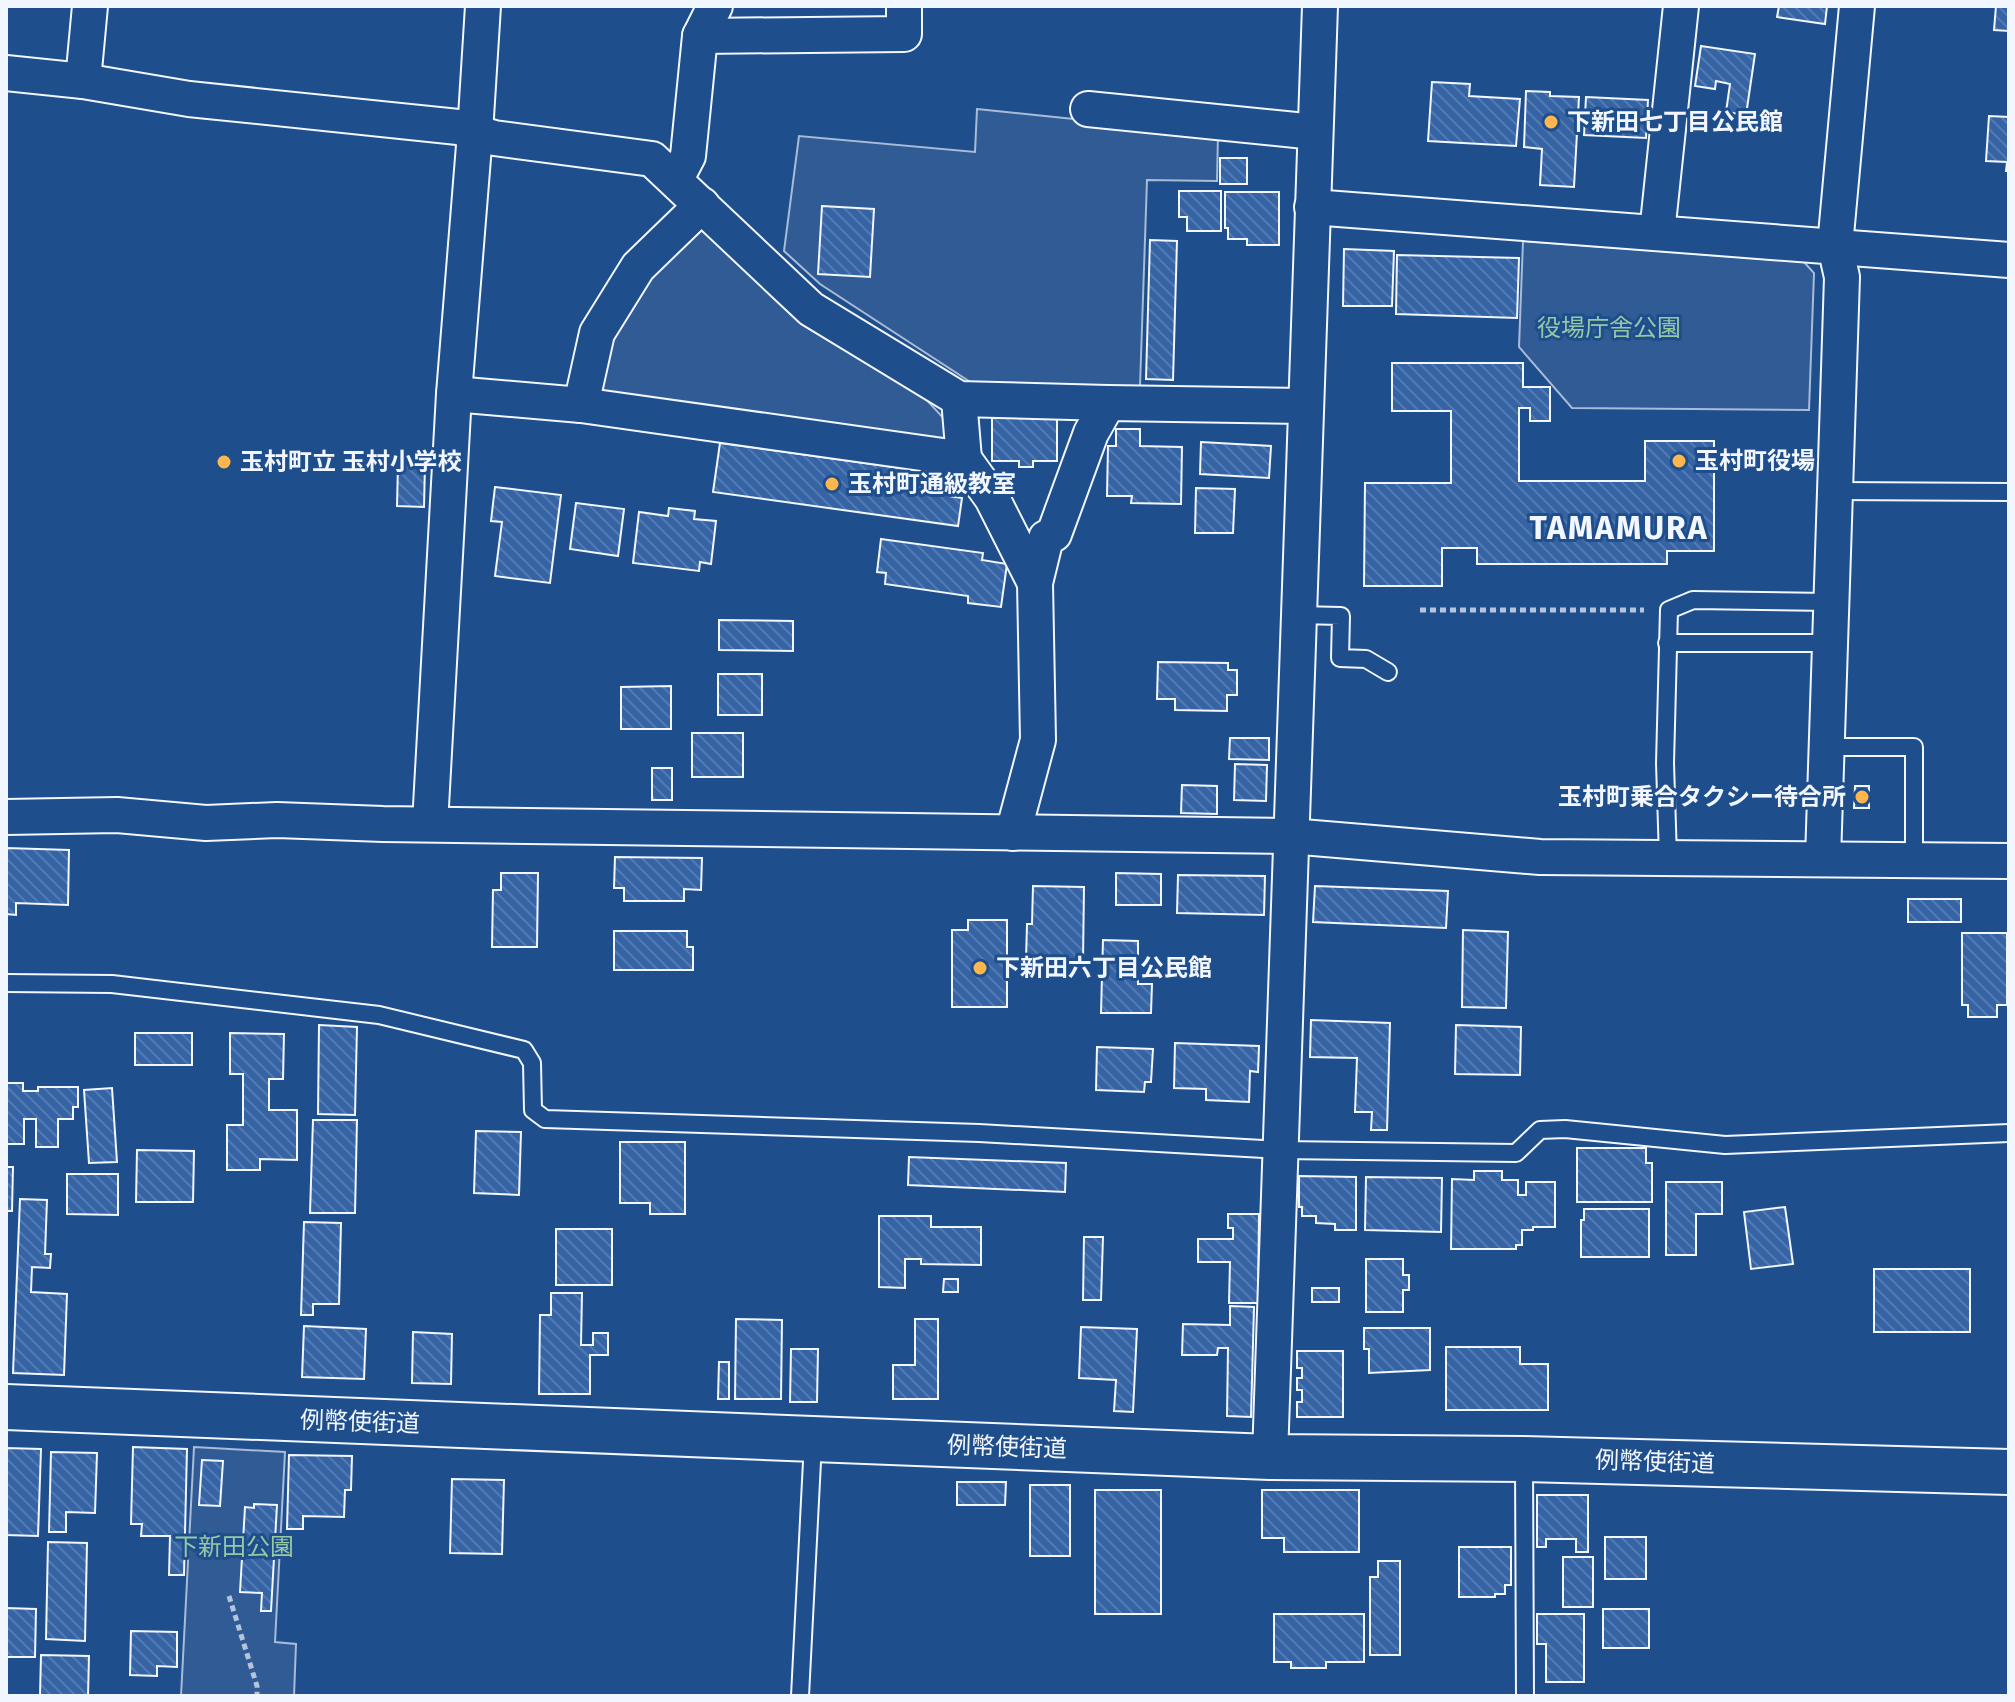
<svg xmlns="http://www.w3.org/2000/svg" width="2015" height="1702" font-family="'Fira Sans','Noto Sans JP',sans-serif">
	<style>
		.built { fill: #305b95; stroke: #a8bbd7; stroke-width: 2 }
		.building { fill: url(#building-back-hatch); stroke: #f2f6ff; stroke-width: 2 }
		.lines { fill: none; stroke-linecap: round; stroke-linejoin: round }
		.service-casing { stroke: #f2f6ff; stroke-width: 20 }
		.minor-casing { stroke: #f2f6ff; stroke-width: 38 }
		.secondary-casing { stroke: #f2f6ff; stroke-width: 48 }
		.path { stroke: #b3c4dc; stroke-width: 5; stroke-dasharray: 6 4; stroke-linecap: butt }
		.service { stroke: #1f4e8c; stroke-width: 16 }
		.minor { stroke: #1f4e8c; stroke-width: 34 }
		.secondary { stroke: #1f4e8c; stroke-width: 44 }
		.poi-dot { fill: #ffb74d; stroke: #1f4e8c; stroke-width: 3 }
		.labels { text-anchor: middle; stroke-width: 6; stroke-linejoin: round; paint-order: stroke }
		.poi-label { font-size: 24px; font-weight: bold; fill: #f2f6ff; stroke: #1f4e8c; text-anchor: start }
		.park-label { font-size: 24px; fill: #97c8a6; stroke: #1f4e8c }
		.street-label { font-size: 24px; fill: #f2f6ff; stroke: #1f4e8c }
		.district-label { font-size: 32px; font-weight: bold; letter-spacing: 2px; fill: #f2f6ff; stroke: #1f4e8c }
	</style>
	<defs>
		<pattern id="building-back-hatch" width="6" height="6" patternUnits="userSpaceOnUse" patternTransform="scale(2)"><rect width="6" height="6" fill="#3563a3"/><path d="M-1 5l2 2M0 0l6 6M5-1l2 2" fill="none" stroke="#537ab1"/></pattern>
	</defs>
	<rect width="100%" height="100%" fill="#1f4e8c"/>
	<g class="built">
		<polygon points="977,109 1218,134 1217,181 1147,180 1140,386 975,385 820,284 784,251 799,136 975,152"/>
		<polygon points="697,223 801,324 924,397 948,423 947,444 596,395 609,339 639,278"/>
		<polygon points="1523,241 1804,262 1814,273 1809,410 1572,408 1519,347"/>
		<polygon points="194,1447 285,1452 275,1642 296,1644 294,1696 181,1696"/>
	</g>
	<g class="building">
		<polygon points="1779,6 1827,6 1825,24 1777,17"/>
		<polygon points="1996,6 2009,6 2009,31 1994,30"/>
		<polygon points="1701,46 1755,54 1746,115 1726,112 1730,84 1716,81 1715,89 1695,86"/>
		<polygon points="1432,82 1470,84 1469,96 1520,99 1516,146 1428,141"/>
		<polygon points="1526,91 1550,92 1550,96 1579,97 1574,187 1540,185 1542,149 1524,147"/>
		<polygon points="1586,97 1648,100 1646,138 1584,135"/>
		<polygon points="1989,116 2009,117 2009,171 2006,171 2007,162 1986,161"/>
		<rect x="1220" y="158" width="27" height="26"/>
		<polygon points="1179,191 1221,191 1221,231 1187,231 1187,217 1179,217"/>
		<polygon points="1225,192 1279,192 1279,245 1247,245 1247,239 1228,239 1228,228 1225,228"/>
		<polygon points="822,206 874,209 870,277 818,274"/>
		<polygon points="1150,240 1177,241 1173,380 1146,379"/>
		<polygon points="1344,249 1394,251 1392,306 1343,306"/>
		<polygon points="1397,255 1519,258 1517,318 1396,314"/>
		<polygon points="1392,363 1523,363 1523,387 1550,387 1550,421 1530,421 1530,408 1519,408 1519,481 1645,481 1645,441 1714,441 1714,551 1667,551 1667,564 1477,564 1477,548 1442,548 1442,586 1364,586 1365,483 1451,483 1451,411 1392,411"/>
		<polygon points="992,418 1057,418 1057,461 1033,461 1033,467 1019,467 1019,461 992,461"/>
		<polygon points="1116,429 1140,429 1140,446 1182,447 1181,504 1131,503 1132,496 1107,496 1108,446 1116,446"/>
		<polygon points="1201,442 1271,446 1269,478 1200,474"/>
		<polygon points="720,443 951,475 948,496 962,498 958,526 713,492"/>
		<polygon points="398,464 425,464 424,507 397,506"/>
		<polygon points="495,487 561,495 550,583 495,576 502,522 491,521"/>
		<polygon points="1196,488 1235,489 1233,533 1195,533"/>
		<polygon points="576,503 624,509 618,556 570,549"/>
		<polygon points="669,508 695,511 694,519 716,521 711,564 700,562 699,571 633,563 639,512 668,516"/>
		<polygon points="881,539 983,553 982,560 1007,564 1001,607 968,603 968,596 885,584 886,573 877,572"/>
		<polygon points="719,620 793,621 793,651 719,650"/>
		<polygon points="1158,662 1228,663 1228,670 1237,670 1237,695 1227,695 1227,711 1175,710 1175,699 1157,699"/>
		<rect x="718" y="674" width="44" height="41"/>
		<polygon points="671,686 671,729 621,729 621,687"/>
		<rect x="692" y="733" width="51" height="44"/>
		<polygon points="1230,738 1269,738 1269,760 1229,759"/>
		<polygon points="1235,764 1267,765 1266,801 1234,800"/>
		<rect x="652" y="768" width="20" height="32"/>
		<polygon points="1182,785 1217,786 1217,814 1181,813"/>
		<polygon points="1855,786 1869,786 1869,808 1854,808"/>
		<polygon points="6,848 69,850 68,905 16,903 16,915 6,914"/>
		<polygon points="615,857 702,858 701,890 684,889 684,901 624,901 624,888 614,888"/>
		<polygon points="501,873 538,873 537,947 492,947 493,890 501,890"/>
		<polygon points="1116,873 1161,874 1161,905 1116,905"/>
		<polygon points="1178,875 1265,876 1264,915 1177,913"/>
		<polygon points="1033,886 1084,887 1083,961 1026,960 1027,924 1032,924"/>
		<polygon points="1315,886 1448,891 1446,928 1313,922"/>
		<rect x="1908" y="899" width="53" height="23"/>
		<polygon points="968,920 1007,920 1007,1007 952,1007 952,930 968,930"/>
		<polygon points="1463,930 1508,932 1506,1008 1462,1007"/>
		<polygon points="614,931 687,931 687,947 693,947 693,970 614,970"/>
		<polygon points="1962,933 2007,933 2007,1005 1997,1005 1997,1017 1968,1017 1968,1005 1962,1005"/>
		<polygon points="1103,940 1138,941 1138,984 1152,984 1151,1013 1101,1013"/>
		<polygon points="1311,1020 1390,1023 1387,1130 1371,1130 1372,1112 1355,1112 1357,1058 1310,1057"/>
		<polygon points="319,1025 357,1027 355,1115 318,1114"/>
		<polygon points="1456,1025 1521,1027 1520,1075 1455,1074"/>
		<rect x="135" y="1033" width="57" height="32"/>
		<polygon points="230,1033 284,1034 283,1079 269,1079 269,1110 297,1110 297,1160 260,1159 260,1170 227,1170 227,1125 243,1125 243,1074 230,1074"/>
		<polygon points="1175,1043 1259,1046 1258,1072 1250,1071 1249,1102 1206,1100 1206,1089 1174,1088"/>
		<polygon points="1097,1047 1153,1049 1151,1082 1145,1082 1144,1092 1096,1090"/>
		<polygon points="6,1083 23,1083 23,1091 38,1091 38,1087 78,1087 78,1107 73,1107 73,1119 58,1119 58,1147 36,1147 36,1119 24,1119 24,1144 6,1144"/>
		<polygon points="112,1088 117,1162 89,1163 84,1090"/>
		<polygon points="313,1120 357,1120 355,1213 310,1213"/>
		<polygon points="476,1131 521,1132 519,1195 474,1193"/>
		<polygon points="620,1142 685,1142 685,1214 650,1214 650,1203 620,1203"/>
		<polygon points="1577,1148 1646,1148 1646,1163 1652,1163 1652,1202 1577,1202"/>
		<polygon points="137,1150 194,1151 193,1202 136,1202"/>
		<polygon points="909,1157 1066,1163 1065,1192 908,1185"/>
		<polygon points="6,1167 13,1167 12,1211 6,1211"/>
		<polygon points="1474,1171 1502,1171 1502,1180 1518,1180 1518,1195 1526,1195 1526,1182 1555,1182 1555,1227 1533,1227 1533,1230 1522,1230 1522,1245 1516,1245 1516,1249 1451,1249 1452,1179 1474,1180"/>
		<polygon points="67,1174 118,1174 118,1215 67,1214"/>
		<polygon points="1299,1176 1356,1177 1356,1230 1335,1230 1335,1224 1316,1223 1316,1216 1302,1216 1302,1207 1299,1207"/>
		<polygon points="1366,1177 1442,1178 1441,1232 1365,1230"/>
		<polygon points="1666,1182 1722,1182 1722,1214 1696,1214 1696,1255 1666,1255"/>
		<polygon points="20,1199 47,1200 45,1254 51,1254 50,1268 32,1267 31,1292 67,1294 64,1375 13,1373"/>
		<polygon points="1785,1207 1793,1264 1751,1269 1744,1212"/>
		<polygon points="1584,1209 1649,1209 1649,1257 1581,1257 1581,1220 1584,1220"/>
		<polygon points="1228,1214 1259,1214 1258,1303 1229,1303 1230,1262 1198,1262 1198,1239 1233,1239 1233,1228 1228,1228"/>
		<polygon points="879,1216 931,1216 931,1227 981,1227 981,1265 921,1264 921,1259 905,1259 905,1288 879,1287"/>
		<polygon points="304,1222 341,1223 339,1304 313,1304 313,1315 301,1315"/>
		<rect x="556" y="1229" width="56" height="56"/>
		<polygon points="1084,1237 1103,1237 1101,1300 1083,1300"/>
		<polygon points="1366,1259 1403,1259 1403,1275 1409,1275 1409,1290 1403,1290 1403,1312 1366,1312"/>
		<rect x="1874" y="1269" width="96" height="63"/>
		<polygon points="944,1279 958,1279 958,1292 943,1292"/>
		<rect x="1312" y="1288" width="27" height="14"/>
		<polygon points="551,1293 582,1293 581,1345 593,1345 593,1333 608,1333 608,1355 590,1355 590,1394 539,1394 540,1315 551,1315"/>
		<polygon points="1230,1306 1254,1307 1251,1417 1227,1416 1228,1348 1218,1348 1217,1355 1182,1355 1183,1324 1230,1325"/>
		<polygon points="736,1319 782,1320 781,1399 735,1399"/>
		<polygon points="915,1319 938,1319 938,1399 893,1399 893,1365 915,1365"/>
		<polygon points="304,1326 366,1329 364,1379 302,1377"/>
		<polygon points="1081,1327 1137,1329 1133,1412 1114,1411 1116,1380 1079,1378"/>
		<polygon points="1364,1328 1430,1328 1430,1370 1369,1373 1369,1349 1364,1349"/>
		<polygon points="413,1332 452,1334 451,1384 412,1383"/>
		<polygon points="1446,1347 1520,1347 1520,1364 1548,1364 1548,1410 1446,1410"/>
		<polygon points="791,1349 818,1349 817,1402 790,1402"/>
		<polygon points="1297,1351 1343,1351 1343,1417 1297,1417 1297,1402 1302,1402 1302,1390 1297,1390 1297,1378 1302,1378 1302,1368 1297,1368"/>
		<polygon points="719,1362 729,1362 729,1399 718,1399"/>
		<polygon points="133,1447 187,1449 184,1575 169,1575 170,1536 141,1536 142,1524 131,1524"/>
		<polygon points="6,1448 41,1449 38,1536 6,1535"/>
		<polygon points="51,1452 97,1453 95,1513 66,1512 66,1532 49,1532"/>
		<polygon points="289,1455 352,1456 351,1490 345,1490 344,1517 303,1516 303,1529 287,1529"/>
		<polygon points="202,1460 223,1461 220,1506 199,1505"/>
		<polygon points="452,1479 504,1480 502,1554 450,1553"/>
		<polygon points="957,1482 1006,1482 1005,1505 957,1505"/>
		<rect x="1030" y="1485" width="40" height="71"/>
		<rect x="1095" y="1490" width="66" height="124"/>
		<polygon points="1262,1490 1359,1490 1359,1552 1284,1552 1284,1538 1262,1538"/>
		<polygon points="1537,1495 1588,1495 1588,1552 1576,1552 1576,1539 1546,1539 1546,1547 1537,1547"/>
		<polygon points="254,1504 277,1505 271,1611 261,1611 262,1593 240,1592 245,1507 254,1508"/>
		<rect x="1605" y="1537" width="41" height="42"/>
		<polygon points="48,1542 87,1543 85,1641 46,1639"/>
		<polygon points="1459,1547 1511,1547 1511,1585 1505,1585 1505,1594 1495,1594 1495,1597 1459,1597"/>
		<rect x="1563" y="1557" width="30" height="50"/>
		<polygon points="1378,1561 1400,1561 1400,1655 1370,1655 1370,1577 1378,1577"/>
		<polygon points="6,1608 36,1609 35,1657 6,1657"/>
		<rect x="1603" y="1609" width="46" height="39"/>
		<polygon points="1274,1614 1364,1614 1364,1662 1326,1662 1326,1668 1291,1668 1291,1662 1274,1662"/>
		<polygon points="1537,1614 1584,1614 1584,1682 1546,1682 1546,1644 1537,1644"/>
		<polygon points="131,1631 177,1632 177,1667 157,1666 157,1676 130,1675"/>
		<polygon points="41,1655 89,1656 88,1696 40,1696"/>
	</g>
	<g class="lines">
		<defs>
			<g id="service">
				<polyline points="1835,491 2009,492"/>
				<polyline points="1298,615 1341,616 1340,658 1366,659 1388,672"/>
				<polyline points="1667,643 1829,643"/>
				<polyline points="1826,747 1914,747 1914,860"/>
				<polyline points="1668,858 1665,763 1669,610 1693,600 1830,602"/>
				<polyline points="6,983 112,984 379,1015 524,1050 532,1063 533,1110 545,1119 979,1133 1281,1150 1516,1153 1540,1130 1565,1129 1725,1145 2009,1133"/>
				<polyline points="1524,1460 1525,1696"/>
				<polyline points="800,1696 813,1442"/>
			</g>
			<g id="minor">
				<polyline points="700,36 904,34 904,6"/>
				<polyline points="6,73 83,81 189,99 458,127 494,138 652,159 811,309 959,399 1108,403"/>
				<polyline points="83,81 90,6"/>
				<polyline points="1088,109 1315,132"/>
				<polyline points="676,179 688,156 700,36 715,6"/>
				<polyline points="1312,207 2009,260"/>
				<polyline points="1657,233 1681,6"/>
				<polyline points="454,394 581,405 964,459 959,399"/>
				<polyline points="581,405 597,333 638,267 702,205"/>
				<polyline points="964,459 992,498 1035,583"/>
				<polyline points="6,817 117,815 206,823 277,820 383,824 1290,836 1540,857 2009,861"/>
				<polyline points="430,824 454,394 475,133 483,6"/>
				<polyline points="1013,833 1038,740 1035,583 1046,538 1054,534 1091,433 1108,403 1305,406"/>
				<polyline points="1823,859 1842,277 1835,246 1857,6"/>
				<polyline points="1270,1457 1320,6"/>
			</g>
			<polyline id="secondary" points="6,1407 1270,1457 1524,1459 2009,1472"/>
		</defs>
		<use href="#service" class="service-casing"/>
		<use href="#minor" class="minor-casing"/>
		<use href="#secondary" class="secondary-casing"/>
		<g class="path">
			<polyline points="1420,610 1644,610"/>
			<polyline points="229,1596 257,1686 257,1696"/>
		</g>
		<use href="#service" class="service"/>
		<use href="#minor" class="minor"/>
		<use href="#secondary" class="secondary"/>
	</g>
	<g class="poi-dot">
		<circle cx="1551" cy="122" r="8"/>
		<circle cx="1679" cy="461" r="8"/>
		<circle cx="224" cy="462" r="8"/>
		<circle cx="832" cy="484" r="8"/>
		<circle cx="1862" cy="797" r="8"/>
		<circle cx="980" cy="968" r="8"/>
	</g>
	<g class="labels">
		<g class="poi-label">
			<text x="1567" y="130">下新田七丁目公民館</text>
			<text x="1695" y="469">玉村町役場</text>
			<text x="240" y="470">玉村町立 玉村小学校</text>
			<text x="848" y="492">玉村町通級教室</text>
			<text x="1846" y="805" text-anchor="end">玉村町乗合タクシー待合所</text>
			<text x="996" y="976">下新田六丁目公民館</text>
		</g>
		<g class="park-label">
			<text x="1609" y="336">役場庁舎公園</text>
			<text x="234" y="1555">下新田公園</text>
		</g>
		<g class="street-label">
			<text transform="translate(360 1422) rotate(2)" y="8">例幣使街道</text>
			<text transform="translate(1007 1447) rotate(2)" y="8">例幣使街道</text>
			<text transform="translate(1655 1462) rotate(2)" y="8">例幣使街道</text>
		</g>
		<g class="district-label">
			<text x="1619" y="539">TAMAMURA</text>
		</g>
	</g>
	<rect width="2015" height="1702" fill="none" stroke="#f2f6ff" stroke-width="16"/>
</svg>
